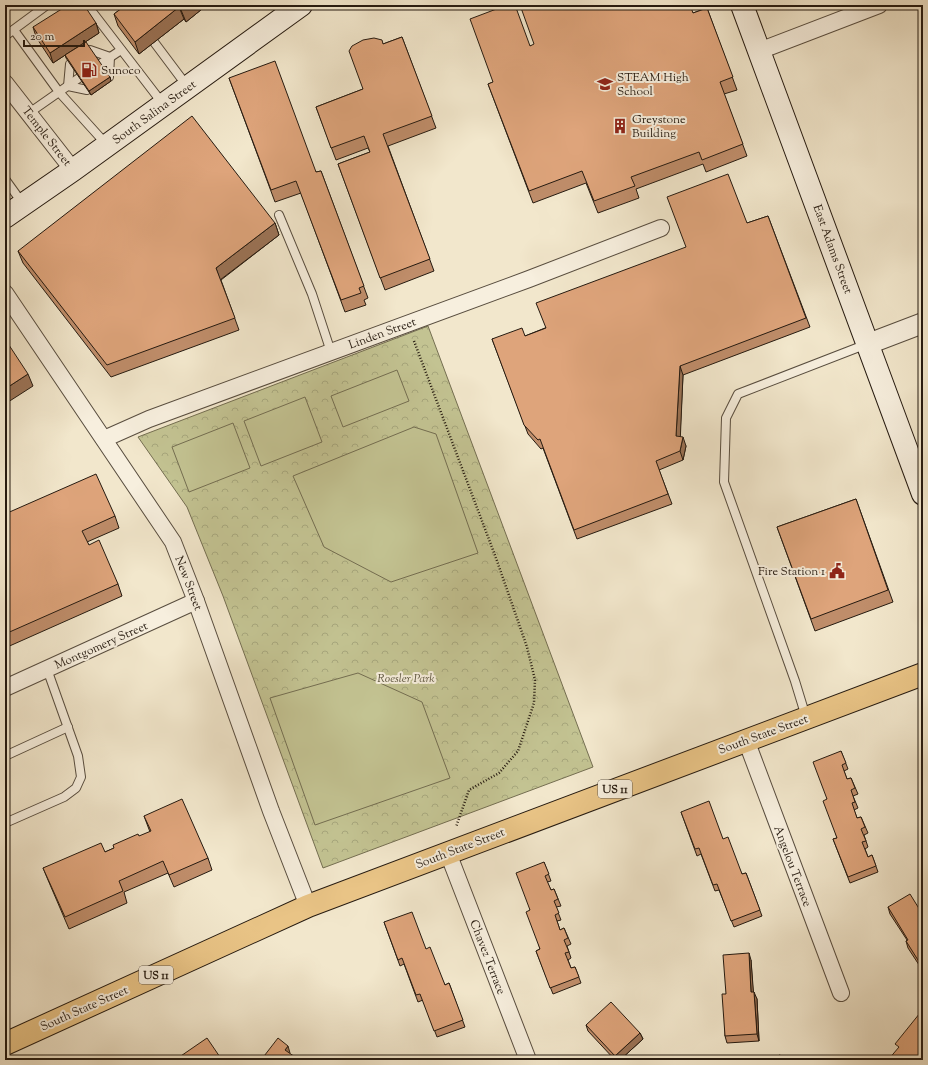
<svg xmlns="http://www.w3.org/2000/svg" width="928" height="1065" font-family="'Sorts Mill Goudy',serif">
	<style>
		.forest { fill: url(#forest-crowns); stroke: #746e51 }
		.pitch { fill: #c3c392; stroke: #746e51 }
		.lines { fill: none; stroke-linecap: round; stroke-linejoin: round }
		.service-casing { stroke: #584d3f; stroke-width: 10 }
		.minor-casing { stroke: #584d3f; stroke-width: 18 }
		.tertiary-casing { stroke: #584d3f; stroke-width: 22 }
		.secondary-casing { stroke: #251a10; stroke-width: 24 }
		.primary-casing { stroke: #251a10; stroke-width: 24 }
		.path { stroke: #251a10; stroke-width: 2.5; stroke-dasharray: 1 2; stroke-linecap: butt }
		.service { stroke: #f7efde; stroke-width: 8 }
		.minor { stroke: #f7efde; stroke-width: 16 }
		.tertiary { stroke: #f7efde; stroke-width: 20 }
		.secondary { stroke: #f7efde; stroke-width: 22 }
		.primary { stroke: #e9c486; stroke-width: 22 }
		.wall { fill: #bf8d6a; stroke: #251a10 }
		.shaded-wall { fill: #9b7356; stroke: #251a10 }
		.building { fill: #dea47b; stroke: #251a10 }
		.labels { text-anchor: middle; stroke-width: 4; stroke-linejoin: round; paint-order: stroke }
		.shield { fill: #f7efde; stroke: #645a4e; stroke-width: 1 }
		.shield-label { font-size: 11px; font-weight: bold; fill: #251a10 }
		.poi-label { font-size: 12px; fill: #251a10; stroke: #f7efde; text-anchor: start }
		.street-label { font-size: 12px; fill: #251a10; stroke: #f7efde }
		.park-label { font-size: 12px; font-style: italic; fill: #5c553e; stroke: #f7efde }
	</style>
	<defs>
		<pattern id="forest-crowns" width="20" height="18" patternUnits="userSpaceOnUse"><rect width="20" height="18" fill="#c3c392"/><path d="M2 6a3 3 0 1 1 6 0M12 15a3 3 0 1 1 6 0" fill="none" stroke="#a7a77d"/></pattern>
	</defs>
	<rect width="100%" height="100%" fill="#f2e7cc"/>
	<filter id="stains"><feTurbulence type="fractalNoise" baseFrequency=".005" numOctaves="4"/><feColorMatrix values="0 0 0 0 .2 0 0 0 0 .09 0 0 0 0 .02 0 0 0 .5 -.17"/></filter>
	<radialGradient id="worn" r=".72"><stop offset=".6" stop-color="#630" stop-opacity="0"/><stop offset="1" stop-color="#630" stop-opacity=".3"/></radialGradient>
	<polygon class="forest" points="428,326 593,767 323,868 223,596 187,507 138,437"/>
	<g class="pitch">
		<polygon points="397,370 409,401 343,427 331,396"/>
		<polygon points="305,397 322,442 261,466 244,421"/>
		<polygon points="233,423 250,468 189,492 172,447"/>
		<polygon points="414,427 436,434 478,553 391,582 324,547 293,476"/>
		<polygon points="358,673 422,702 450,778 315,825 270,698"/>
	</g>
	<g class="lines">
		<defs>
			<g id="service">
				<polyline points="87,5 163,104"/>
				<polyline points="5,6 6,5"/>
				<polyline points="14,30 59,92 29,113"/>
				<polyline points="5,36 47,5"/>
				<polyline points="154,42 187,86"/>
				<polyline points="90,50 110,57 109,77"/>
				<polyline points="70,64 68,86 87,90"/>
				<polyline points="100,64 121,50"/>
				<polyline points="79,78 59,92 106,144"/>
				<polyline points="5,179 23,204"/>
				<polyline points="279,215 312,294 331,352"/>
				<polyline points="806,717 795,681 724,482 726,418 738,394 867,344"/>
				<polyline points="5,756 68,727"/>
				<polyline points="5,823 64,797 76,788 81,777 78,756 47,669"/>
			</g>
			<g id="minor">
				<polyline points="759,51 879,5"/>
				<polyline points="5,83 73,170"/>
				<polyline points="5,293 173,542 196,601 271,811 308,906"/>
				<polyline points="104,439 149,419 529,279 661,228"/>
				<polyline points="5,688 196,601"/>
				<polyline points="746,740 841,993"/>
				<polyline points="448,853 528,1060"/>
			</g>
			<polyline id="tertiary" points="868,344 923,323"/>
			<g id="secondary">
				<polyline points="742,5 923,494"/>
				<polyline points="5,217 73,170 301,5"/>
			</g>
			<polyline id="primary" points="5,1044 308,906 923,674"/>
		</defs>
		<use href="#service" class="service-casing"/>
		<use href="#minor" class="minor-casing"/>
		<use href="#tertiary" class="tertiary-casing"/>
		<use href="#secondary" class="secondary-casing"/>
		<use href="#primary" class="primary-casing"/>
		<polyline class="path" points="414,341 496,558 527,647 535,680 534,703 518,751 499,773 469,790 456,827"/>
		<use href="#service" class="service"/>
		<use href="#minor" class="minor"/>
		<use href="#tertiary" class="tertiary"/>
		<use href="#secondary" class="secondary"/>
		<use href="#primary" class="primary"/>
	</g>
	<g class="wall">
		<polygon points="126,5 207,5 186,22 184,19 139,54 118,26 114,14"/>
		<polygon points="799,5 805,5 800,7"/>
		<polygon points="707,8 737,90 724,94 747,156 706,172 703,164 636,189 639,198 598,213 586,183 533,203 488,84 493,82 530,46 693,13"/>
		<polygon points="96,23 99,33 53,63 36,37 33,27"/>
		<polygon points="402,37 436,128 388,146 434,271 385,290 338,164 370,152 368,148 336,160 316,107 363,89 383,44"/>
		<polygon points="65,55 110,77 111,81 91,95 66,58"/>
		<polygon points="229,78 316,172 321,171 368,298 364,300 366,305 345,312 301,193 275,202"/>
		<polygon points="768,216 810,327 683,375 680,436 686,446 683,460 659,470 672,504 577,539 543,448 541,449 528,434 492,339 525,336 545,328 747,223"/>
		<polygon points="275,223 279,235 221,280 239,330 111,377 23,263 18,251"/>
		<polygon points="856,499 893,602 815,631 777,527"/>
		<polygon points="5,514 115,516 119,528 87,542 89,545 118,584 122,596 5,648"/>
		<polygon points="841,751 848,769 844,771 847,779 851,778 858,794 853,796 858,808 854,810 857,818 861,817 868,833 864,835 868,847 865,849 868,857 872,855 878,872 850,883 833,839 837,838 827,799"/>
		<polygon points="681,812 723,839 742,874 746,873 762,916 734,927 719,890 715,891 701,854 697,856"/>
		<polygon points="144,816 208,858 212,870 174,887 168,873 124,892 127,903 69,929 48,880 43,868 105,852 150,832"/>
		<polygon points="544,862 551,881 547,882 551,890 554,889 561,906 556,907 561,920 557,921 560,930 564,928 571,944 567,946 571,958 568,960 571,968 575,967 581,983 553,994 536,951 540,949 530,910"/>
		<polygon points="888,907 923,915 923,971 908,948 906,941 907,940 890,914"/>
		<polygon points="384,922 426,949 445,985 449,983 465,1027 437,1037 423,1000 418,1002 404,964 400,966"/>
		<polygon points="751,960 753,992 757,999 759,1041 727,1043 725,1036 726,994"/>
		<polygon points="586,1025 640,1033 643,1039 620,1060 615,1060 588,1031"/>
	</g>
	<g class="shaded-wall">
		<polygon points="187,5 207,5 186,22 181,10"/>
		<polygon points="179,7 184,19 139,54 135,42"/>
		<polygon points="96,23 99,33 53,63 50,53"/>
		<polygon points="110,77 111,81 91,95 89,91"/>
		<polygon points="275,223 279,235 220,280 216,268"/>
		<polygon points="680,366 683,375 680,445 676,436"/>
		<polygon points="28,374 33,386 5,404 5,389"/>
		<polygon points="683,437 686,446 683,460 680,451"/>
		<polygon points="749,953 751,960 754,999 751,992"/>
		<polygon points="754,992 757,999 759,1041 757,1034"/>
		<polygon points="640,1033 643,1039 620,1060 617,1060 615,1056"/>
		<polygon points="288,1046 290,1053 288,1056 285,1050"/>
	</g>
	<g class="building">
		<polygon points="68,5 84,5 96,23 50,53 33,27"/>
		<polygon points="126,5 187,5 181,10 179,7 135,42 114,14"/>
		<polygon points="507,5 515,5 530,46 534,44 520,5 690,5 693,13 707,8 733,77 720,82 743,144 702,160 699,152 631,177 635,186 594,201 582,171 529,191 488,84 493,82 470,19"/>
		<polygon points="402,37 432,116 383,134 430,259 380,278 338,164 370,152 364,136 331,148 316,107 363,89 349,51 352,46 363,40 374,38 382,40 383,44"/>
		<polygon points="86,42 110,77 89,91 65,55"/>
		<polygon points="275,61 316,172 321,171 364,286 359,288 361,293 341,300 296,181 271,190 229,78"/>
		<polygon points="192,116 275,223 216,268 235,318 107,365 18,251"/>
		<polygon points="728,174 747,223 768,216 806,318 680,366 676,436 683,437 680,451 656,461 668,494 574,530 540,439 538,440 524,425 492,339 522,328 525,336 546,328 536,303 686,247 667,197"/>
		<polygon points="5,339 28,374 5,389"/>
		<polygon points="96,474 115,516 82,531 89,545 99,540 118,584 5,634 5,514"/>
		<polygon points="856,499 888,590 811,619 777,527"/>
		<polygon points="841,751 846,763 842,765 847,779 851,778 855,788 851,790 855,802 852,803 857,818 861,817 865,827 861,829 866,841 862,842 868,857 872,855 876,866 848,877 833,839 837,838 823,801 827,799 813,762"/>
		<polygon points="182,799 208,858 169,875 163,861 119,881 123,891 65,917 43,868 101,843 105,852 114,848 113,845 138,834 139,836 151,831 144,816"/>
		<polygon points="709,801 723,839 728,837 742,874 746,873 760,910 731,921 717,884 713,885 699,848 695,849 681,812"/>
		<polygon points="544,862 549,874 545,876 551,890 554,889 558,899 554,901 559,913 555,915 560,930 564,928 568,938 564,940 569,952 565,953 571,968 575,967 579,977 550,988 536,951 540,949 526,912 530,910 516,873"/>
		<polygon points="910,894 923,915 923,968 906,941 908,940 888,907"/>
		<polygon points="412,912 426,949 430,947 445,985 449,983 463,1020 434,1031 420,994 416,995 402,958 398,960 384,922"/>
		<polygon points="749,953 751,992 754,992 757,1034 725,1036 722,994 726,994 723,955"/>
		<polygon points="611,1002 640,1033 615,1056 586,1025"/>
		<polygon points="920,1013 923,1015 923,1058 921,1060 888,1060 899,1047 895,1044"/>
		<polygon points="207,1038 222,1060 175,1060"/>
		<polygon points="278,1038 288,1046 285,1050 298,1059 300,1056 306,1060 261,1060"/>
		<polygon points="779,1055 798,1060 778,1060"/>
	</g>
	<defs>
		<symbol id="fuel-bare" viewBox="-9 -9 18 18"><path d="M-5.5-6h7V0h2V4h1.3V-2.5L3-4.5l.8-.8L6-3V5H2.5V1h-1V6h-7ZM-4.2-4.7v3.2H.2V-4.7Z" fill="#8f2418" stroke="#f7efde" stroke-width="2.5" paint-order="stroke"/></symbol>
		<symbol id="school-bare" viewBox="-9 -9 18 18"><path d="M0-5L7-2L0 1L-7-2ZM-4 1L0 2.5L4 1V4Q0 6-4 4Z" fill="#8f2418" stroke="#f7efde" stroke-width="2.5" paint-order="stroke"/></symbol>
		<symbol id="building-bare" viewBox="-9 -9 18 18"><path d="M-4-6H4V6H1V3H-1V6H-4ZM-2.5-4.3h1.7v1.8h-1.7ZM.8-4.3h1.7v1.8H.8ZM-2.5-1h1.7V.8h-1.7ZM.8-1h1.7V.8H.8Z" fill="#8f2418" stroke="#f7efde" stroke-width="2.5" paint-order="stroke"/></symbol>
		<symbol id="civic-bare" viewBox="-9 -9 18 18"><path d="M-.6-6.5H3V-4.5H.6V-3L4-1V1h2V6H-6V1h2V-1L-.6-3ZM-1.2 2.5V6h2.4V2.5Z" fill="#8f2418" stroke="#f7efde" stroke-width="2.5" paint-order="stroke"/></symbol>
	</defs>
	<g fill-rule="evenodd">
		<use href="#fuel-bare" x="78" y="59" width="22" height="22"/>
		<use href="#school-bare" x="594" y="73" width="22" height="22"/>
		<use href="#building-bare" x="609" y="115" width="22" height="22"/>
		<use href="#civic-bare" x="826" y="560" width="22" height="22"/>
	</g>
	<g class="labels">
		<g class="shield">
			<rect x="598" y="780" width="34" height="18" rx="3"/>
			<rect x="139" y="966" width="34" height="18" rx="3"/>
		</g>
		<g class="shield-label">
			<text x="615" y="793">US 11</text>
			<text x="156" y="979">US 11</text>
		</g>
		<g class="poi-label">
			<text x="101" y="74">Sunoco</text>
			<text x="617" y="81">STEAM High<tspan x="617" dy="14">School</tspan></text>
			<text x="632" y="123">Greystone<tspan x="632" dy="14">Building</tspan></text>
			<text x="825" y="575" text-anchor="end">Fire Station 1</text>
		</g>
		<g class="street-label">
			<text transform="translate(154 112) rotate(-36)" y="4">South Salina Street</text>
			<text transform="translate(47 136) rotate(52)" y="4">Temple Street</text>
			<text transform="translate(833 249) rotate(70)" y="4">East Adams Street</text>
			<text transform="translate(382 333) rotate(-20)" y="4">Linden Street</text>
			<text transform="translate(189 583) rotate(69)" y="4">New Street</text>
			<text transform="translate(101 645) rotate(-24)" y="4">Montgomery Street</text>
			<text transform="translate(763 734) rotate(-20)" y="4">South State Street</text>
			<text transform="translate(460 848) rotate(-21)" y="4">South State Street</text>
			<text transform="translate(793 866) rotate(69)" y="4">Angelou Terrace</text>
			<text transform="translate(488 957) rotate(69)" y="4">Chavez Terrace</text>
			<text transform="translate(84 1008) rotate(-24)" y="4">South State Street</text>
		</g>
		<g class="park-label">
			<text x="406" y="682">Roesler Park</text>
		</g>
	</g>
	<rect width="928" height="1065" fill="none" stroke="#f2e7cc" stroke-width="20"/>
	<rect x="6" y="6" width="916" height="1053" fill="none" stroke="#251a10" stroke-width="2"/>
	<rect x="10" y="10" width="908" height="1045" fill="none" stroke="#251a10"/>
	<path d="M24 40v6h60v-6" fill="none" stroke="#251a10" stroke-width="2"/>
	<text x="30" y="40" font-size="12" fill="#251a10" stroke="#f7efde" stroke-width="3" paint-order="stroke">20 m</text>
	<rect width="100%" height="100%" filter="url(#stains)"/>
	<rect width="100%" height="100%" fill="url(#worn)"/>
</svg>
